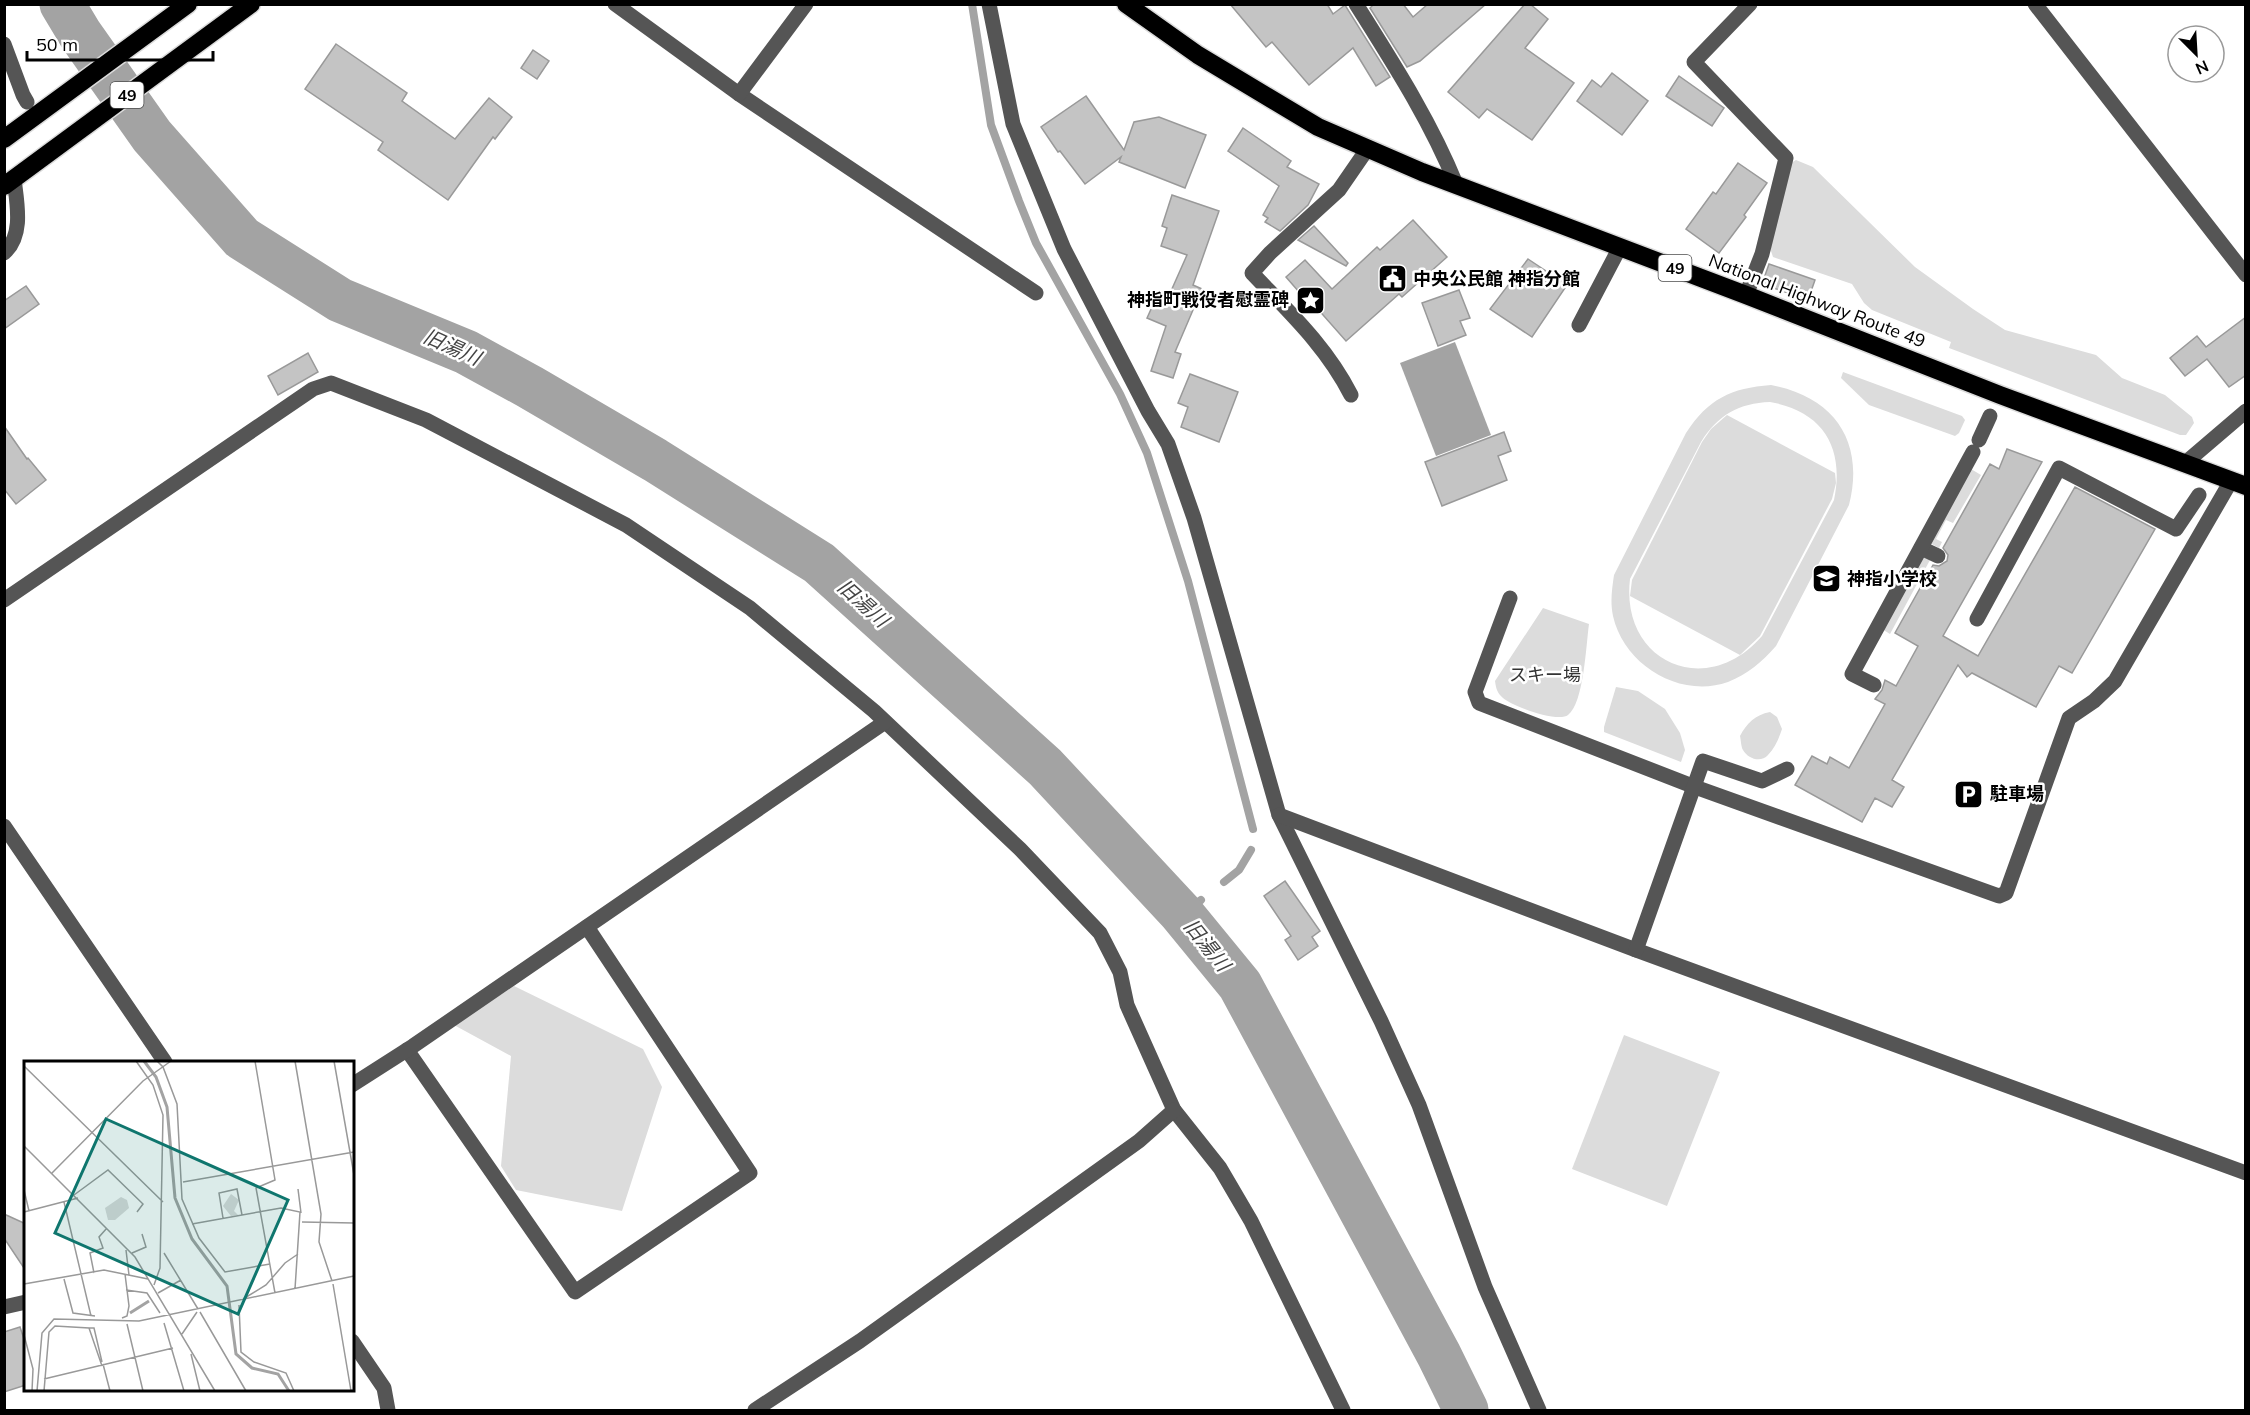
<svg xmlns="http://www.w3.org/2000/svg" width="2250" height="1415" font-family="Mulish,'Noto Sans JP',sans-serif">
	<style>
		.green { fill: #dcdcdc; fill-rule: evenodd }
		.water { fill: #a3a3a3 }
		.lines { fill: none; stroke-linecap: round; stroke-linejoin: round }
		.stream { stroke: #a3a3a3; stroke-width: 8 }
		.river { stroke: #a3a3a3; stroke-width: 45 }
		.building { fill: #c4c4c4; stroke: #999; stroke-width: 1.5 }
		.highway-casing { stroke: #dbdbdb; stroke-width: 21 }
		.minor { stroke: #555; stroke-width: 15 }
		.highway { stroke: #000; stroke-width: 18 }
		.labels { text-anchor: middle; stroke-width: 5; stroke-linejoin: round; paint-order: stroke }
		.shield { fill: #fff; stroke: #4c4c4c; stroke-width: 1.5 }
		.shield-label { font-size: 16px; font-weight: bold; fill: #000 }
		.poi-label { font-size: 18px; font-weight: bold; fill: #000; stroke: #fff; text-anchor: start }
		.street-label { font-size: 18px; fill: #000; stroke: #fff }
		.park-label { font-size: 18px; fill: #333; stroke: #fff }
		.water-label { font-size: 20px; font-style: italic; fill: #444; stroke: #fff }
		.inset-river { fill: none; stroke: #a3a3a3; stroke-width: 3 }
		.inset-road { fill: none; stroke: #999; stroke-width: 1.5 }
		.view { fill: #0f766e; fill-opacity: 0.15; stroke: #0f766e; stroke-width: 3 }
		.inset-edge { fill: none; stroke: #000; stroke-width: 3 }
	</style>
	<rect width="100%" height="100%" fill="#fff"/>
	<g class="green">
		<polygon points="1796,160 1813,167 1915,267 1973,309 2005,330 2096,355 2122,378 2165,395 2192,417 2194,423 2186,435 2180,435 1949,348 1951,342 1872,310 1864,303 1852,284 1773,257 1771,251 1771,241 1791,163"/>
		<polygon points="1843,372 1962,416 1965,420 1959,433 1955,436 1869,405 1841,378"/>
		<path d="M1771,385C1835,397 1865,442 1849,505L1776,646C1762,662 1748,674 1728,682C1680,699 1624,665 1613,616C1610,602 1612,589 1614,575L1686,433C1708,399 1731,388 1771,385ZM1770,402C1823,411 1845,448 1834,500L1762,636C1707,700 1620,663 1630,579L1701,442C1718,415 1739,403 1770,402Z"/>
		<polygon points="1727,415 1835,473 1836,483 1832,499 1760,636 1740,655 1630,596 1632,580 1702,442 1711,429"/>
		<polygon points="1971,469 1981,475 1953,523 1946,520 1936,539 1942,542 1939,548 1930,543"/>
		<polygon points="1922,555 1930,560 1890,634 1882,629"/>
		<path d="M1543,608L1589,624C1586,645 1584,703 1568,715C1558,723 1512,706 1503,698C1497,693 1496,688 1495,681Z"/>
		<polygon points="1616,687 1638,691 1665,709 1680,733 1685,750 1681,762 1604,732 1604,727"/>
		<path d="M1770,712L1777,717L1782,729C1779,738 1775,748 1768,755C1761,763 1748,759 1743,750C1741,747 1741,740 1740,736C1747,723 1755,715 1770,712Z"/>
		<polygon points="514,986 643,1049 662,1087 622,1211 516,1190 501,1166 511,1056 454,1025"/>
		<polygon points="1624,1035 1720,1072 1667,1206 1572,1169"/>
	</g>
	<polygon class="water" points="1455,342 1491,435 1436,456 1400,363"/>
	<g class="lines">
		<g class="stream">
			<polyline points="972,4 991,125 1019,201 1036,243 1120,394 1147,453 1188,581 1253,829"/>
			<polyline points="1224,882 1239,870 1251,850"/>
			<polyline points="1182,915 1201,900"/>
		</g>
		<polyline class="river" points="62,4 80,34 152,136 242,238 340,300 466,352 530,387 655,460 819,563 1045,767 1181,913 1240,985 1439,1355 1466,1410"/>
	</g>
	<g class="building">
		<polygon points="1230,4 1327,4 1333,14 1345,5 1390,77 1376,86 1353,48 1309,85 1272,42 1266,47"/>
		<polygon points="1374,4 1403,4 1413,17 1428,4 1486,4 1420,61 1407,67 1370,8"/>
		<polygon points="1525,4 1530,4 1548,19 1525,48 1574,83 1532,140 1487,109 1479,118 1448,92"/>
		<polygon points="336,44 407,93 402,101 455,139 489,98 512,117 495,139 493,137 448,200 378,150 383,142 305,89"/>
		<polygon points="533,50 549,61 537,79 521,68"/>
		<polygon points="1612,73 1648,101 1622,135 1577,101 1592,80 1601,87"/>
		<polygon points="1679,76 1724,108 1712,126 1666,96"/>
		<polygon points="1086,96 1124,150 1134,122 1159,117 1206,135 1185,188 1119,162 1121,157 1085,184 1060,151 1058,152 1041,127"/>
		<polygon points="1243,128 1291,161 1287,167 1319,184 1308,205 1280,231 1265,222 1268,218 1263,215 1279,186 1228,151"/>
		<polygon points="1738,163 1767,183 1744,215 1746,217 1719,253 1686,229 1713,192 1716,194"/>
		<polygon points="1172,195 1219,211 1193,285 1202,289 1175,352 1181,354 1173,378 1151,371 1166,326 1147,318 1157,296 1167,300 1187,255 1161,246 1167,228 1162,226"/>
		<polygon points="1413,220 1447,257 1402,297 1399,294 1346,341 1301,290 1299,292 1286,277 1305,260 1332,289 1377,247 1380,250"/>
		<polygon points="1314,226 1348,263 1346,266 1298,240"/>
		<polygon points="1528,259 1567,285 1532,337 1490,309"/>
		<polygon points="1769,264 1815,280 1808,300 1762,284"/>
		<polygon points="26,286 39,304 4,329 4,301"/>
		<polygon points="1459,290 1470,318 1460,321 1466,335 1438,346 1422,303"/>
		<polygon points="2246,317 2246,375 2229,387 2207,359 2185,376 2170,358 2197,336 2206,347"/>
		<polygon points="308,353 318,372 278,395 268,376"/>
		<polygon points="1190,374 1238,392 1219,442 1181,427 1188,407 1178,403"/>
		<polygon points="4,426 27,459 28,458 46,480 16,504 4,489"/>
		<polygon points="1504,432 1511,451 1498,456 1507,480 1442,506 1425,462"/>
		<polygon points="2007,449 2042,462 1943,636 1978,656 2075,487 2155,529 2072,673 2059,666 2036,707 1972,673 1967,677 1958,665 1892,780 1904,787 1892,807 1875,798 1862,822 1795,785 1812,756 1827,764 1830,757 1849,768 1885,704 1875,699 1882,690 1885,680 1896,686 1918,646 1895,633 1933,565 1939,566 1947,561 1948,555 1943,548 1990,464 1999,469"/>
		<polygon points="1285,881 1320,931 1312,937 1318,946 1298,960 1285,940 1291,936 1264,896"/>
		<polygon points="4,1214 26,1224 26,1271 4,1238"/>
		<polygon points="20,1327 26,1345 26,1385 4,1392 4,1332"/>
	</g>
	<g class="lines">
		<defs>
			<g id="highway">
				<polyline points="1126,4 1198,55 1318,127 1422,172 1746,295 2000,395 2246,486"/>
				<polyline points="4,139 188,4"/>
				<polyline points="4,186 251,4"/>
			</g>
		</defs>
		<use href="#highway" class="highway-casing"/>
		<g class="minor">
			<polyline points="615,4 739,94 1036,293"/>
			<polyline points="989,4 1013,124 1064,249 1148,411 1168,444 1194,518 1279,815 1381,1021 1419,1105 1485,1287 1539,1410"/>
			<path d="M1356,4C1393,63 1430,120 1456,184"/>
			<polyline points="2035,4 2246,275"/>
			<polyline points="4,44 23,95 27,102"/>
			<polyline points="739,94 806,4"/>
			<path d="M4,253C24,235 17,204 14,179"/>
			<polyline points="1746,295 1762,254 1786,158 1694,62 1750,4"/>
			<polyline points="1579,325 1620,247"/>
			<path d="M1351,395C1326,346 1289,312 1252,273L1270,253L1339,190L1368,148"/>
			<polyline points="1979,440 1990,416"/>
			<polyline points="2184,464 2246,411"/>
			<polyline points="1921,548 1938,556"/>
			<polyline points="1510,598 1475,692 1479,703 1695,787 1999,896 2006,893 2069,718 2094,701 2115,681 2231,481"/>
			<polyline points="4,600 313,389 331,383 426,420 626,525 750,608 874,711 1020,849 1100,933 1120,972 1127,1005 1174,1110 1220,1168 1251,1221 1343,1410"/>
			<polyline points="1977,619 2059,468 2176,529 2199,495"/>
			<polyline points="1874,685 1852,674 1973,452"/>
			<polyline points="1279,815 1636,950 2246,1173"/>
			<polyline points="4,826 165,1062"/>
			<polyline points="1636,950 1703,761 1762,781 1787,769"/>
			<polyline points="407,1050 575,1292 750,1173 587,927"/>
			<polyline points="352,1085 413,1046 885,722"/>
			<polyline points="4,1307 26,1302"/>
			<polyline points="352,1341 384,1388 388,1410"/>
			<polyline points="755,1410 860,1341 1139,1141 1174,1110"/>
		</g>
		<use href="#highway" class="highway"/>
	</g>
	<defs>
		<symbol id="civic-square" viewBox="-11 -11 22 22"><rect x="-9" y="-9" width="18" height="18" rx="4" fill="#000" stroke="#fff"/><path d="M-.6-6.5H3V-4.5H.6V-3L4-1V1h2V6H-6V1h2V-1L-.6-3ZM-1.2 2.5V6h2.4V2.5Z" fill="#fff"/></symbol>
		<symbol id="sight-square" viewBox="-11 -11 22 22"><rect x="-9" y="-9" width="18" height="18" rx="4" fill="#000" stroke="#fff"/><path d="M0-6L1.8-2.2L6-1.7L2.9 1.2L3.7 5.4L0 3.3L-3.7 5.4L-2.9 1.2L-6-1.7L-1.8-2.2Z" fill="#fff"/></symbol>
		<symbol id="school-square" viewBox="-11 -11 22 22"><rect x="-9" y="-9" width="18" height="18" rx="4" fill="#000" stroke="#fff"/><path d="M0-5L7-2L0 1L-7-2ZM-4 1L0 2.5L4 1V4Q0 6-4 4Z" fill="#fff"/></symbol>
		<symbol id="parking-square" viewBox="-11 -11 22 22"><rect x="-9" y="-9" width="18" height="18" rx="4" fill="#000" stroke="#fff"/><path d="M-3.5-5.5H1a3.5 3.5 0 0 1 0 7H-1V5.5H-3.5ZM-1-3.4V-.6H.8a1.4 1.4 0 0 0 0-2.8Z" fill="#fff"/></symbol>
	</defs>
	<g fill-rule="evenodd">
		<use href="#civic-square" x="1376" y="262" width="33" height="33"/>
		<use href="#sight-square" x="1294" y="284" width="33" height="33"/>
		<use href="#school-square" x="1810" y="562" width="33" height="33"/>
		<use href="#parking-square" x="1952" y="778" width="33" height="33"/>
	</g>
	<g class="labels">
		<g class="shield">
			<rect x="110.5" y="82" width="33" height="26" rx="4.5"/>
			<rect x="1658.5" y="255" width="33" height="26" rx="4.5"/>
		</g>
		<g class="shield-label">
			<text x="127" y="101">49</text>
			<text x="1675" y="274">49</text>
		</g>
		<g class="poi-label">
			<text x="1413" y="285">中央公民館 神指分館</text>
			<text x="1289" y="306" text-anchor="end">神指町戦役者慰霊碑</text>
			<text x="1847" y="585">神指小学校</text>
			<text x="1990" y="800">駐車場</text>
		</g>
		<g class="street-label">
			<text transform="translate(1817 301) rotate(21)" y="6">National Highway Route 49</text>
		</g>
		<g class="park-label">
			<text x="1545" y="681">スキー場</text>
		</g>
		<g class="water-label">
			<text transform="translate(452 347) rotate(24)" y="7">旧湯川</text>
			<text transform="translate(863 603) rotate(42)" y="7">旧湯川</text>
			<text transform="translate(1207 945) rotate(51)" y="7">旧湯川</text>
		</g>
	</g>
	<g transform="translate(24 1061)">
		<rect width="330" height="330" fill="#fff"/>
		<path d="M207,133L215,139L210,150L214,154L207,155L199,145ZM97,136L103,139L105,147L91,159H84L81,147Z" fill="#dcdcdc"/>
		<path class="inset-river" d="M120,0L132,16L143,46L151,137L168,178L203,225L212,293L228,307L254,313L265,330M106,252L125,240"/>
		<path class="inset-road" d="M112,0L129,24L139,54L136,207L130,224M133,0L139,6L153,43L158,138L175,177L201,211L246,203M231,0L251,119L232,127L251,232M271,0L297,153L295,181L308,220M310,0L330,114M0,5L139,141M0,85L111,196L191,330M28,112L119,20L147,0M159,121L330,91M274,128L277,152M0,129L5,150M50,134L84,109L119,143L113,151M40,141L67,255M0,151L54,137M199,157L195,132L213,128L218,154M278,161L330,162M168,163L257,147L276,151L271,228M102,189L105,214M108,192L122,186L118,173M140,192L174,248M70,212L66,192L79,187L75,176L83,167M40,218L49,252L71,255M0,223L80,209L124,218M309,223L327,330M102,229L123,232L136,252M134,232L157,219M219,238L242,224L261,202L274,193M215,244L217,291L230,301L262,312L270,330M176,251L222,330M98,257L103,255L105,245L101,213M140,262L160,330M103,263L119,330M65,267H70L78,301M158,273L173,251M0,274L9,308L8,330M167,293L176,330M79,303L86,330M20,318L149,287M13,330L18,272L30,258L115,260L330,215M20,330L25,271L31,265L65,267L78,305"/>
		<path class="view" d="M82,58L264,139L214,253L31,172Z"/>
		<rect width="330" height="330" class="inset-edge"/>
	</g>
	<rect width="2250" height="1415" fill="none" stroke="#000000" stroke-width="12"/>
	<g transform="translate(2196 54) rotate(156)"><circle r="28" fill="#ffffff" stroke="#999999" stroke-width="1.5"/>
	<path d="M0-4.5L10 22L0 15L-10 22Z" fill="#000000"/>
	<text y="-9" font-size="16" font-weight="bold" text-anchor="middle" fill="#000000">N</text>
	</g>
	<path d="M27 51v9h186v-9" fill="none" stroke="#000000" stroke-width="3"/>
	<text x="36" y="51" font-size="18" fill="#000000" stroke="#ffffff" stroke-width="4.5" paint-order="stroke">50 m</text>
</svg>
